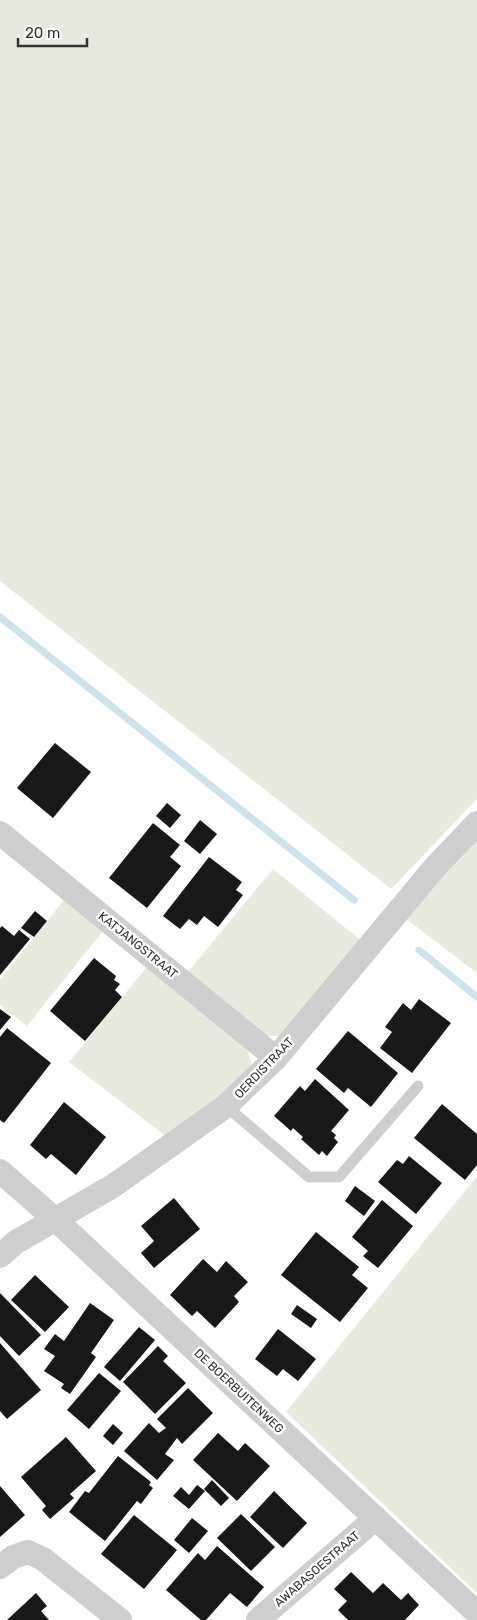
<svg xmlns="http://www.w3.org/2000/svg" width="477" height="1620" font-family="Rubik,sans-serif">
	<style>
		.green { fill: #e6ebdd }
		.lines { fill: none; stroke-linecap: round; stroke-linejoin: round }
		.stream { stroke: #cde4ed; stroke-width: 7 }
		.building { fill: #181818 }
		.service { stroke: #cecece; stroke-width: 11 }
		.minor { stroke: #cecece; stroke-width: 24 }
		.labels { text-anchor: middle; stroke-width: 5; stroke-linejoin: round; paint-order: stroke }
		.street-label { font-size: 12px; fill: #313131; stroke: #fff }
	</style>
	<rect width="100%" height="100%" fill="#fff"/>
	<g class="green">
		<polygon points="0,0 477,0 477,799 391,889 0,581"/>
		<polygon points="477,839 477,973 405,918 454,860"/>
		<polygon points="273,869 363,942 281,1036 266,1036 186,974"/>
		<polygon points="64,900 103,931 27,1026 0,1005 0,980"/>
		<path d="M147,967L246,1048C253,1061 253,1067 246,1080L167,1137L69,1062Z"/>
		<polygon points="477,1176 477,1593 286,1412"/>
	</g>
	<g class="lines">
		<g class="stream">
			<polyline points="0,617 354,900"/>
			<polyline points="419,950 477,997"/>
		</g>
	</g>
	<g class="building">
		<polygon points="55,743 91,772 53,818 17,788"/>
		<polygon points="167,803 181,815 170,828 156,816"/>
		<polygon points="200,820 217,834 200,854 184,841"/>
		<polygon points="153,823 180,845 170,857 181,866 147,908 109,878"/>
		<polygon points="209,857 242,882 236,890 243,895 218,927 204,916 197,925 189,919 180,929 163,916"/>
		<polygon points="35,911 47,921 34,937 21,928"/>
		<polygon points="2,926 14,936 19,930 30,939 0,975 0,928"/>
		<polygon points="94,958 116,976 114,980 120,984 115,990 122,997 85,1041 50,1011"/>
		<polygon points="419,999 451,1023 412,1073 380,1048 392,1032 385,1027 403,1003 411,1010"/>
		<polygon points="0,1009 11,1017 0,1030"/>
		<polygon points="7,1028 51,1063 4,1123 0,1120 0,1037"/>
		<polygon points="348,1031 398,1073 371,1107 348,1088 344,1093 316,1069"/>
		<polygon points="315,1079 349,1110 331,1131 336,1135 334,1138 338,1142 327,1156 322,1151 319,1155 301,1139 303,1137 293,1128 291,1131 274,1116 300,1086 305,1091"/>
		<polygon points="64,1102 106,1137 76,1175 51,1154 46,1159 30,1145"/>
		<polygon points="442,1104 477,1134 477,1165 465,1180 414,1138"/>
		<polygon points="409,1156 442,1183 416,1214 378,1182 397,1160 403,1164"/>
		<polygon points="355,1186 375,1201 364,1216 345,1201"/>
		<polygon points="174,1198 200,1229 154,1268 141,1253 154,1241 141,1226"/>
		<polygon points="382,1200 413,1226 378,1268 363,1256 368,1251 352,1237"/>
		<polygon points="316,1232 359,1267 352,1275 368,1288 340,1322 281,1275"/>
		<polygon points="203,1259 217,1272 226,1261 248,1282 234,1296 239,1302 215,1328 197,1311 192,1316 170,1295"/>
		<polygon points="35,1275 69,1307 45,1332 11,1300"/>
		<polygon points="0,1293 41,1335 19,1356 0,1336"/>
		<polygon points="90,1303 114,1320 91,1353 96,1357 70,1394 61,1388 64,1384 44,1371 55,1356 44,1349 55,1334 64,1341"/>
		<polygon points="297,1305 317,1319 311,1328 291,1314"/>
		<polygon points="139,1327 155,1340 120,1381 104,1367"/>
		<polygon points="278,1329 316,1359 298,1381 283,1369 277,1376 255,1359"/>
		<polygon points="0,1343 41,1390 7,1419 0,1411"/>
		<polygon points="158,1346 168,1356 163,1361 186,1383 155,1414 123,1382"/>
		<polygon points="99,1373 121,1391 89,1429 67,1410"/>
		<polygon points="188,1388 213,1413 182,1444 177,1438 165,1454 174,1460 157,1480 124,1451 149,1423 159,1433 166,1428 157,1419"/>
		<polygon points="113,1424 123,1433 113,1445 103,1436"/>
		<polygon points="218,1433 238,1451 245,1443 270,1466 237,1501 193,1460"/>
		<polygon points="66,1437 96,1471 70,1494 74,1498 50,1519 42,1510 46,1506 21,1477"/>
		<polygon points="118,1456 151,1482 149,1485 153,1488 141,1504 137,1501 105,1541 69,1512 85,1491 89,1493"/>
		<polygon points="212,1480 229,1498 221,1506 204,1489"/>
		<polygon points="197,1485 205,1491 189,1509 173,1496 181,1487 189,1495"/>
		<polygon points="0,1486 25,1515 0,1537"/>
		<polygon points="274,1491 307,1523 283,1548 250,1517"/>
		<polygon points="241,1514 275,1547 251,1571 217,1538"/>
		<polygon points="134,1515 177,1550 144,1589 101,1554"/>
		<polygon points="192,1518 208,1531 189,1553 174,1540"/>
		<polygon points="217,1546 264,1587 247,1607 230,1593 206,1620 201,1620 166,1590 198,1553 205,1560"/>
		<polygon points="351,1572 373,1593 383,1583 401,1600 408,1593 419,1605 405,1620 348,1620 338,1610 347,1601 334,1589"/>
		<polygon points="36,1593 47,1606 41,1611 49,1620 7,1620"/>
	</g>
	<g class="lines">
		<polyline class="service" points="226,1106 309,1177 339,1177 418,1086"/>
		<g class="minor">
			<polyline points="0,833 276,1058"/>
			<polyline points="0,1171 57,1221 477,1613"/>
			<polyline points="0,1256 16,1242 113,1186 226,1106 276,1058 436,866 477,823"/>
			<polyline points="0,1567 13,1557 28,1552 43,1559 120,1620"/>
			<polyline points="258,1620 376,1518"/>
		</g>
	</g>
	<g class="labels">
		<g class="street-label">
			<text transform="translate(138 945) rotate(39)" y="4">KATJANGSTRAAT</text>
			<text transform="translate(264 1068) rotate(-46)" y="4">OERDISTRAAT</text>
			<text transform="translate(239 1391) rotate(43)" y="4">DE BOERBUITENWEG</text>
			<text transform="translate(317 1569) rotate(-41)" y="4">AWABASOESTRAAT</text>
		</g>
	</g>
	<path d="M18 38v8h69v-8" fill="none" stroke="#313131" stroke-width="2.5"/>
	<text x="25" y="38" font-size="15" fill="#313131" stroke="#ffffff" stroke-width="4" paint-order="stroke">20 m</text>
</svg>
